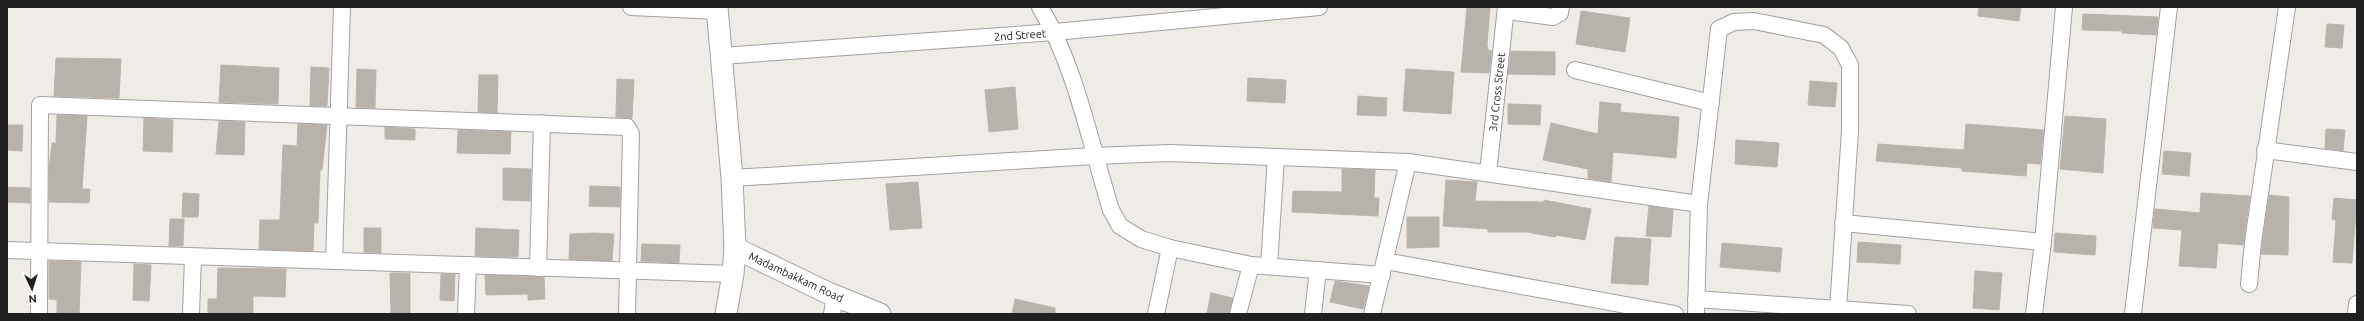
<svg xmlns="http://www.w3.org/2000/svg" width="2364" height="321" font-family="Ubuntu,sans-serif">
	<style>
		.building { fill: #b8b2ad; stroke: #bfb3ab }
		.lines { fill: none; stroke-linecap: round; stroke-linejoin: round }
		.minor-casing { stroke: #a1a1a1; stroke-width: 18 }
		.tertiary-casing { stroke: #a1a1a1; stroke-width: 23 }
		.minor { stroke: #fff; stroke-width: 16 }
		.tertiary { stroke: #fff; stroke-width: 21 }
		.labels { text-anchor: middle; stroke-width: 4; stroke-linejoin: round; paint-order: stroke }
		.street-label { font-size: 11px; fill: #202020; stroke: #fff }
	</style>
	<rect width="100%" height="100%" fill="#efece7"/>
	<g class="building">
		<polygon points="1467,7 1490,7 1487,44 1488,50 1492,51 1489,73 1461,72"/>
		<polygon points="1979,7 2021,7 2019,21 1978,16"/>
		<polygon points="1581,11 1630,18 1625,52 1576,44"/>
		<polygon points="2083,14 2158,17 2156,35 2122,33 2122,31 2082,30"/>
		<polygon points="2327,24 2344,25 2342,48 2325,47"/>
		<polygon points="1511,51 1555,52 1555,75 1508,74"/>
		<polygon points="56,58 121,59 119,98 54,96"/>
		<polygon points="221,65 279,68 278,104 219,102"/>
		<polygon points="311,67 329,68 327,106 310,106"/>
		<polygon points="357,69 376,70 375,108 356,107"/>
		<polygon points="1406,69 1454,72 1451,114 1403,111"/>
		<polygon points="479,75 498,75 497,113 478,112"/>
		<polygon points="1248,78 1286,80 1285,103 1247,101"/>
		<polygon points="617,79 634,80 632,119 616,117"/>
		<polygon points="1810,81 1837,83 1835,107 1808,105"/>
		<polygon points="1015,87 1018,129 989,132 985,90"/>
		<polygon points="1358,96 1387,98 1386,116 1357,115"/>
		<polygon points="1600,102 1621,104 1620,112 1679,117 1676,158 1613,152 1611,182 1588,178 1588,169 1543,160 1551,123 1598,134"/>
		<polygon points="1508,104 1541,105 1540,125 1508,124"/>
		<polygon points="57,115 87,116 82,189 90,189 89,203 49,202 49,169 52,143 56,143"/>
		<polygon points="2065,116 2106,119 2103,173 2060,169"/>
		<polygon points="144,118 173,120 172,152 143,151"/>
		<polygon points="219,121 245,122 244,155 216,154"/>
		<polygon points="298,124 327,125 322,170 320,170 318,223 314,223 313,251 259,249 260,220 280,220 283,145 297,146"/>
		<polygon points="1966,124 2044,130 2040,164 2027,163 2026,176 1962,171 1962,168 1876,161 1878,144 1964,150"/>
		<polygon points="7,125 23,125 22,151 7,150"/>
		<polygon points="385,127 415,129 415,140 385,139"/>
		<polygon points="2326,129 2345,130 2343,151 2325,148"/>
		<polygon points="458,130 511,132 510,154 457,153"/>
		<polygon points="1736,140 1779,143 1777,167 1735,164"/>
		<polygon points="2164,151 2191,153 2189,176 2162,174"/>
		<polygon points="503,168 531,169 530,201 503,200"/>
		<polygon points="1342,169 1375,170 1374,198 1379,198 1378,216 1292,212 1293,191 1342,192"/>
		<polygon points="1446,180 1477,182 1475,201 1544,202 1544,200 1591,209 1585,240 1556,235 1555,237 1526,232 1488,232 1488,229 1443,226"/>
		<polygon points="918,182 922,228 890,230 886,184"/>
		<polygon points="590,186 620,187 620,207 589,206"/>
		<polygon points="7,187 30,188 30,203 7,202"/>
		<polygon points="183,193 199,194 198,217 182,217"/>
		<polygon points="2201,193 2250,196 2243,245 2218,243 2216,268 2179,266 2182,230 2153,228 2155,209 2200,213"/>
		<polygon points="2269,195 2289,197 2288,255 2261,254"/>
		<polygon points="2334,198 2357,200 2352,263 2333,262 2336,220 2332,219"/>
		<polygon points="1649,206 1673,210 1671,237 1646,236"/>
		<polygon points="1407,217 1439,217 1439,247 1407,248"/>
		<polygon points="170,219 184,219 183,246 169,246"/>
		<polygon points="364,228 381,228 381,253 364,252"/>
		<polygon points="476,228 519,230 518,257 475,256"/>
		<polygon points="594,233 614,234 612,261 569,259 570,234"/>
		<polygon points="2055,233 2096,236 2095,255 2054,252"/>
		<polygon points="1615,237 1651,239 1648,285 1611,283"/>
		<polygon points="1858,242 1901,245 1900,264 1857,262"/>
		<polygon points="1722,243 1782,248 1780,272 1720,267"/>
		<polygon points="642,244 680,245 679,263 641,261"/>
		<polygon points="49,261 81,262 79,314 57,314 57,300 49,299"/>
		<polygon points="134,264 151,265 149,301 133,300"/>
		<polygon points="218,268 286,269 285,297 253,296 253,314 208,314 208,299 217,299"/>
		<polygon points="1975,271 2002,273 1999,310 1973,308"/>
		<polygon points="390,273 410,273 410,314 391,314"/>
		<polygon points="441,274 455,274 454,301 440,300"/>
		<polygon points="485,275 544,277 545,299 528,300 528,294 486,295"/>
		<polygon points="1335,281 1369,286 1363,309 1330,302"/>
		<polygon points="1211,293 1233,298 1229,314 1207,314"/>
		<polygon points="1015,299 1055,308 1055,314 1012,314"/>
	</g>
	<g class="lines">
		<defs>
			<g id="minor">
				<polyline points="631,7 718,11"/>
				<path d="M1040,7C1076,67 1090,143 1111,210L1120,226L1141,239L1170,248L1156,314"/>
				<polyline points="1507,11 1553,17 1560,13 1561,7"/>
				<polyline points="721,56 1055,32 1319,7"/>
				<polyline points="1575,70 1711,103"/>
				<polyline points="2265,150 2357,162"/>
				<polyline points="1488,173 1506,7"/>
				<polyline points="732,178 1094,156 1169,153 1408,162 1699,204"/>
				<polyline points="1843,223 2043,242"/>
				<polyline points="1170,248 1251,265 1382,275"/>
				<polyline points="7,250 733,274"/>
				<polyline points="334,261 342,7"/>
				<polyline points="1385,261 1675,314"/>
				<polyline points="1269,266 1276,157"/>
				<polyline points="538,268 542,123"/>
				<polyline points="2249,284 2253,242 2287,7"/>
				<polyline points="1696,299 1908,314"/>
				<polyline points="39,314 40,105 627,127 631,134 627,314"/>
				<polyline points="191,314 193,257"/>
				<polyline points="466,314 468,265"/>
				<polyline points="832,314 835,296"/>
				<polyline points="1238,314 1251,265"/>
				<polyline points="1313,314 1318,270"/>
				<polyline points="1372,314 1408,162"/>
				<polyline points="1696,314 1699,204 1719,29 1734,22 1754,21 1824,35 1841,48 1850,65 1850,131 1838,309"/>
				<polyline points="2034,314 2043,242 2064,7"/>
				<polyline points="2133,314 2169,7"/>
				<polyline points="2356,314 2357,304"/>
			</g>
			<g id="tertiary">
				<polyline points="717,7 732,178 735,248 733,274 726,314"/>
				<polyline points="735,248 828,293 880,314"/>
			</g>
		</defs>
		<use href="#minor" class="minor-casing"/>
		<use href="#tertiary" class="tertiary-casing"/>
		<use href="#minor" class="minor"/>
		<use href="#tertiary" class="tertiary"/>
	</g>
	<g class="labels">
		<g class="street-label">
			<text transform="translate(1020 35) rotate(-4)" y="4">2nd Street</text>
			<text transform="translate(1497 92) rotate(-84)" y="4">3rd Cross Street</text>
			<text transform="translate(796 277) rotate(25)" y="4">Madambakkam Road</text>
		</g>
	</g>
	<rect width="2364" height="321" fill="none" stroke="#202020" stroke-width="16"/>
	<g transform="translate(32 289) rotate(176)" stroke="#ffffff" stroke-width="3" paint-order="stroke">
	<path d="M0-3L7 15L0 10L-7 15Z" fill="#202020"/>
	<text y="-6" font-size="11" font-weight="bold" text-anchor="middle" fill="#202020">N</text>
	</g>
</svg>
